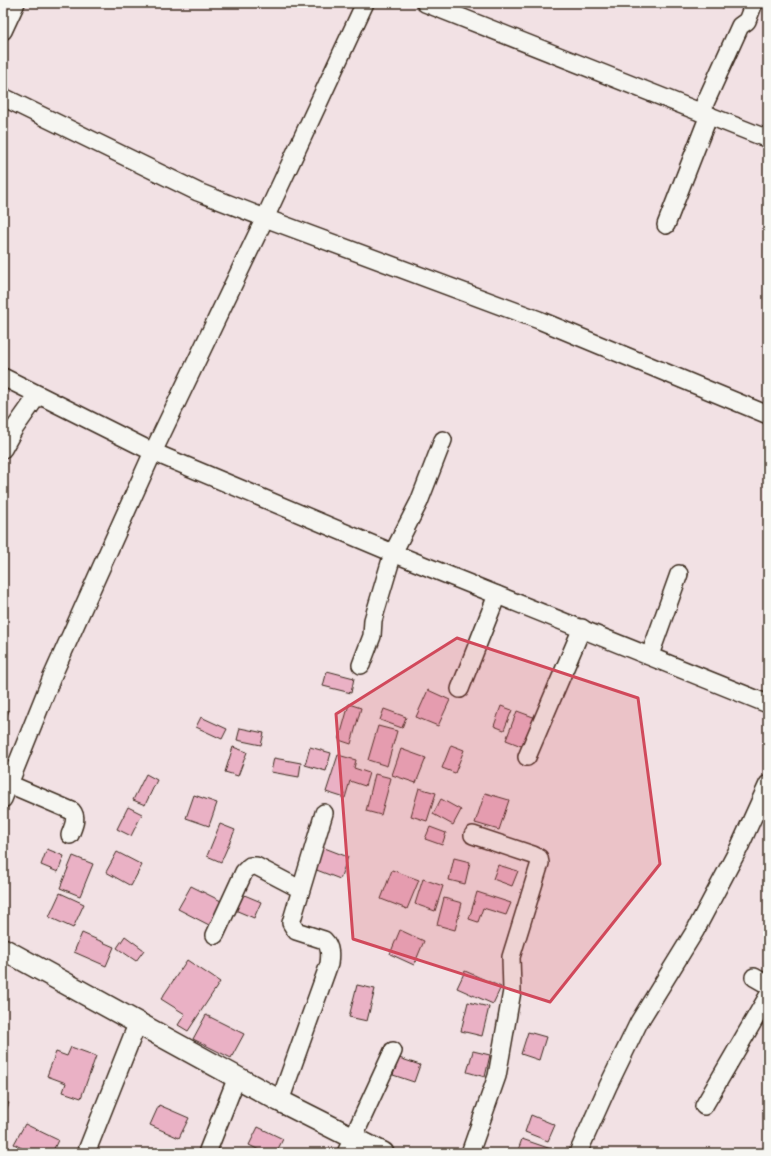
<svg xmlns="http://www.w3.org/2000/svg" width="771" height="1156" font-family="Dekko,sans-serif">
	<style>
		.building { fill: #eab1c5; stroke: #3b2a1e }
		.lines { fill: none; stroke-linecap: round; stroke-linejoin: round }
		.minor-casing { stroke: #3b2a1e; stroke-width: 20 }
		.tertiary-casing { stroke: #3b2a1e; stroke-width: 24 }
		.minor { stroke: #f6f6f2; stroke-width: 17 }
		.tertiary { stroke: #f6f6f2; stroke-width: 21 }
		.marked { fill: #d1495b; fill-opacity: 0.2; stroke: #d1495b; stroke-width: 3; stroke-linejoin: round }
	</style>
	<rect width="100%" height="100%" fill="#f2e1e4"/>
	<filter id="ink" filterUnits="userSpaceOnUse"><feTurbulence type="fractalNoise" baseFrequency=".025" numOctaves="2"/><feDisplacementMap in="SourceGraphic" scale="8" xChannelSelector="R" yChannelSelector="G"/><feConvolveMatrix kernelMatrix="1 2 1 2 8 2 1 2 1" color-interpolation-filters="sRGB"/></filter>
	<g filter="url(#ink)">
		<g class="building">
			<polygon points="327,671 354,678 351,693 323,686"/>
			<polygon points="428,690 450,700 438,726 416,717"/>
			<polygon points="349,704 361,708 351,744 339,740"/>
			<polygon points="501,706 512,710 504,730 494,726"/>
			<polygon points="3,709 9,711 3,724"/>
			<polygon points="384,709 406,717 402,728 380,720"/>
			<polygon points="517,711 536,718 524,747 506,740"/>
			<polygon points="201,717 227,729 222,739 196,727"/>
			<polygon points="378,726 397,731 387,766 368,760"/>
			<polygon points="240,728 264,733 261,745 237,740"/>
			<polygon points="451,745 464,750 455,773 442,768"/>
			<polygon points="233,747 247,752 238,776 225,772"/>
			<polygon points="310,747 331,753 326,771 305,765"/>
			<polygon points="401,749 426,758 416,783 392,775"/>
			<polygon points="338,755 356,760 354,768 369,773 365,786 350,781 345,798 326,792"/>
			<polygon points="274,758 301,763 299,777 271,772"/>
			<polygon points="146,774 157,780 145,805 133,800"/>
			<polygon points="375,774 391,778 381,815 366,811"/>
			<polygon points="419,788 436,793 427,821 411,816"/>
			<polygon points="485,793 509,800 499,830 475,823"/>
			<polygon points="194,795 217,803 209,826 186,818"/>
			<polygon points="441,799 461,810 453,825 433,814"/>
			<polygon points="128,807 142,814 131,836 117,829"/>
			<polygon points="220,824 235,830 221,862 207,856"/>
			<polygon points="430,827 446,833 442,845 425,839"/>
			<polygon points="322,847 348,857 340,879 314,869"/>
			<polygon points="47,849 64,856 58,872 41,865"/>
			<polygon points="117,852 142,865 131,886 106,872"/>
			<polygon points="73,856 93,864 80,896 60,888"/>
			<polygon points="454,858 470,862 465,884 449,880"/>
			<polygon points="498,865 518,871 512,886 493,879"/>
			<polygon points="392,870 419,880 407,909 381,899"/>
			<polygon points="423,879 443,886 435,911 415,904"/>
			<polygon points="191,886 223,902 211,926 178,909"/>
			<polygon points="477,892 511,903 506,915 483,908 478,922 469,919"/>
			<polygon points="60,893 84,904 73,928 49,917"/>
			<polygon points="242,894 261,902 254,918 235,910"/>
			<polygon points="444,898 462,903 455,930 437,925"/>
			<polygon points="400,930 424,941 414,965 390,954"/>
			<polygon points="82,933 114,947 106,966 74,952"/>
			<polygon points="125,936 144,950 136,961 117,948"/>
			<polygon points="187,960 220,982 188,1031 178,1025 185,1014 161,999"/>
			<polygon points="465,971 501,987 493,1004 457,988"/>
			<polygon points="357,985 375,989 367,1021 349,1017"/>
			<polygon points="468,1002 489,1007 482,1036 461,1031"/>
			<polygon points="206,1015 244,1034 231,1058 193,1039"/>
			<polygon points="528,1032 546,1037 539,1060 521,1054"/>
			<polygon points="71,1047 96,1056 81,1098 63,1092 66,1083 47,1076 56,1052 67,1056"/>
			<polygon points="473,1051 490,1055 485,1077 467,1072"/>
			<polygon points="399,1058 420,1065 414,1082 393,1075"/>
			<polygon points="3,1101 9,1103 3,1118"/>
			<polygon points="159,1105 189,1118 179,1138 150,1125"/>
			<polygon points="531,1115 555,1125 548,1141 525,1132"/>
			<polygon points="25,1124 58,1140 52,1153 31,1153 14,1144"/>
			<polygon points="258,1127 283,1139 276,1153 265,1153 249,1145"/>
			<polygon points="522,1139 551,1149 549,1153 517,1153"/>
		</g>
		<g class="lines">
			<defs>
				<g id="minor">
					<polyline points="425,3 768,139"/>
					<polyline points="3,31 16,3"/>
					<polyline points="3,97 198,192 265,218 539,320 768,415"/>
					<polyline points="701,112 740,26 747,21 754,3"/>
					<polyline points="666,225 709,115"/>
					<polyline points="3,377 153,452 393,553 768,704"/>
					<polyline points="3,449 14,429 38,395"/>
					<polyline points="650,655 679,574"/>
					<polyline points="361,665 372,636 373,620 393,553 419,502 443,440"/>
					<polyline points="460,689 497,595"/>
					<polyline points="527,757 582,628"/>
					<path d="M9,784L72,811C78,818 73,827 70,835"/>
					<polyline points="3,799 52,677 153,452 265,218 365,3"/>
					<polyline points="215,935 244,872 250,866 256,866 300,889"/>
					<polyline points="754,977 768,985"/>
					<path d="M280,1101L329,964C330,956 331,947 324,940L296,931L291,923L324,813"/>
					<polyline points="704,1106 768,996"/>
					<polyline points="86,1153 138,1022"/>
					<polyline points="207,1153 237,1077"/>
					<polyline points="346,1153 393,1051"/>
					<polyline points="470,1153 497,1076 512,991 511,957 540,863 539,858 533,855 473,835"/>
					<polyline points="578,1153 608,1086 639,1022 695,931 739,848 768,784"/>
				</g>
				<polyline id="tertiary" points="3,949 280,1101 383,1153"/>
			</defs>
			<use href="#minor" class="minor-casing"/>
			<use href="#tertiary" class="tertiary-casing"/>
			<use href="#minor" class="minor"/>
			<use href="#tertiary" class="tertiary"/>
		</g>
	</g>
	<path class="marked" d="M457,638L638,698L660,864L550,1002L353,939L336,714Z"/>
	<rect width="771" height="1156" fill="none" stroke="#f6f6f2" stroke-width="16"/>
	<rect x="8" y="8" width="755" height="1140" fill="none" stroke="#3b2a1e" stroke-width="1.5" filter="url(#ink)"/>
</svg>
